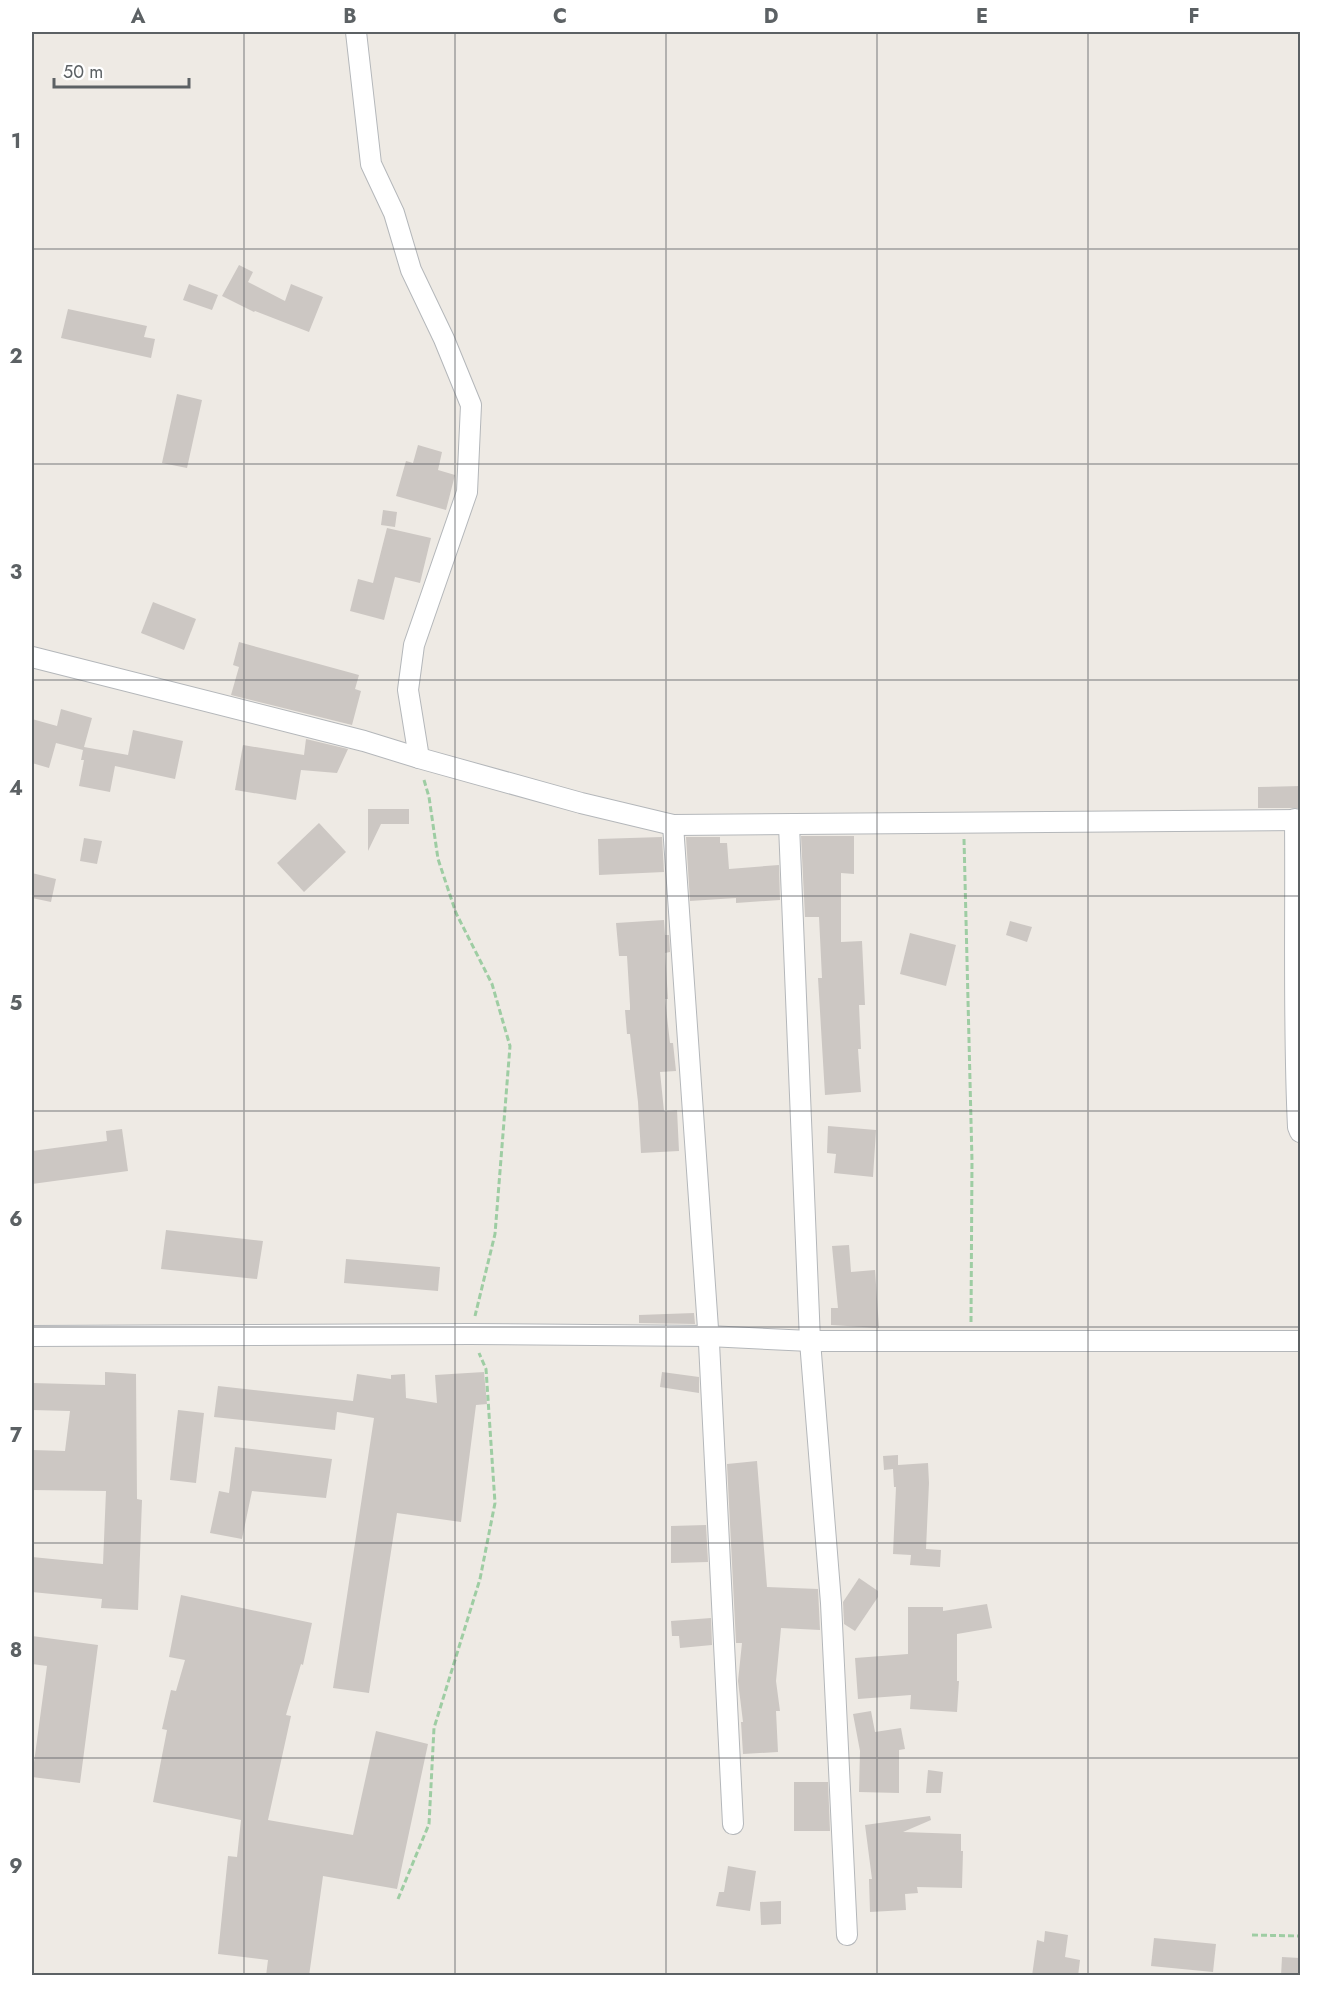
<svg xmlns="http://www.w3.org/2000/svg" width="1332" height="2007" font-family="Jost,sans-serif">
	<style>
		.building { fill: #ccc7c3 }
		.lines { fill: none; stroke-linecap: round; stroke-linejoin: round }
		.street-casing { stroke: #b4b7ba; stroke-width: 22 }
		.path { stroke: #9ecda3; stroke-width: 3; stroke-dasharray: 6 3; stroke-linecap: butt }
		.street { stroke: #fff; stroke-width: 20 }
		.grid { fill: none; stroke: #5c6164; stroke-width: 1.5; stroke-opacity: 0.55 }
		.neatline { fill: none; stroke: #5c6164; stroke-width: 2 }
		.grid-label { font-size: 20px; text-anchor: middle; font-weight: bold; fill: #5c6164 }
	</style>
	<rect width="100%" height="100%" fill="#eeeae4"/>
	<g class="building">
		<polygon points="239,265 253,272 248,282 285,301 291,284 323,297 309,332 255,311 254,312 222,296"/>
		<polygon points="189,284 218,295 212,310 183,300"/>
		<polygon points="68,309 147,326 144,337 155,339 151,358 61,338"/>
		<polygon points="177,394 202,400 187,468 162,463"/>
		<polygon points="418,445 442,452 438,470 455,475 446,510 396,496 406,461 413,463"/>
		<polygon points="383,510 397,512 395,527 381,525"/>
		<polygon points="387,528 431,538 420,583 395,577 384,620 350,611 358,579 373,583"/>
		<polygon points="153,602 196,619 184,650 141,633"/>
		<polygon points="239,642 359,675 355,689 361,691 352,725 231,695 239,667 233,665"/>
		<polygon points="61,709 92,718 84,747 128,755 133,730 183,741 175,779 115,766 110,792 79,786 84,760 81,760 83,750 56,743 49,768 32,763 32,719 57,726"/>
		<polygon points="306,739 348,749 337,773 301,770 296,800 235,790 243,745 304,755"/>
		<polygon points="1300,786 1300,808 1258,808 1258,787"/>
		<polygon points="368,809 409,809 409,824 381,824 368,851"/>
		<polygon points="319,823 346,852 304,892 277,863"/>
		<polygon points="801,836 854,836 854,874 841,873 841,942 862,941 865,1005 859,1005 861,1049 858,1049 861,1092 825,1095 818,978 822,978 819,917 805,917"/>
		<polygon points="662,837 664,872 599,875 598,839"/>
		<polygon points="686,837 720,837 720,843 727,843 729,869 779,865 780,900 736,903 736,898 690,901"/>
		<polygon points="84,838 102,841 97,864 80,861"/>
		<polygon points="32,873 56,879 51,902 32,898"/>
		<polygon points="664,920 665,935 669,935 670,952 665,953 668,999 665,999 670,1043 673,1043 676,1071 660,1072 664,1111 677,1110 679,1151 641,1153 638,1102 630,1034 627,1034 625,1010 630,1010 630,1005 627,956 619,956 616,923"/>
		<polygon points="1010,921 1032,927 1027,942 1006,935"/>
		<polygon points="910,933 956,945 946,986 900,974"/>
		<polygon points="828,1126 876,1130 873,1177 834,1173 836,1154 827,1153"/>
		<polygon points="122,1129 128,1171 32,1184 32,1151 107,1141 106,1131"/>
		<polygon points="166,1230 263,1241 257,1279 161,1269"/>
		<polygon points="849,1245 851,1272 875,1270 879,1328 831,1325 831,1308 838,1308 832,1246"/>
		<polygon points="346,1259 440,1267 438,1291 344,1283"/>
		<polygon points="694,1313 695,1324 639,1323 639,1315"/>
		<polygon points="105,1372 136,1374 137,1499 142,1500 138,1610 101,1608 102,1599 32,1592 32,1557 103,1564 106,1491 32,1490 32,1450 65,1451 70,1411 32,1410 32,1383 105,1385"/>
		<polygon points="484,1372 487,1404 476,1405 461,1522 397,1513 369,1693 333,1688 374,1418 337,1412 335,1430 214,1417 218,1386 353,1401 357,1374 391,1379 391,1375 405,1374 406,1398 437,1403 435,1375"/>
		<polygon points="662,1372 699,1377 699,1393 660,1387"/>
		<polygon points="178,1410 204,1413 196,1483 170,1480"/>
		<polygon points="235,1447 332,1459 326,1498 252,1491 242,1539 210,1533 219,1491 229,1493"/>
		<polygon points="898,1455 898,1465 928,1463 929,1483 926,1549 941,1550 940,1567 910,1565 911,1555 893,1554 896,1487 894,1487 893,1469 884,1470 883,1456"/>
		<polygon points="757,1461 767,1587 818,1589 820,1630 781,1628 776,1681 780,1711 776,1711 778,1752 743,1754 741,1722 743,1722 738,1681 742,1643 736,1643 727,1464"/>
		<polygon points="706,1525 708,1562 671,1563 671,1526"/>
		<polygon points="859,1578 878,1591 878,1597 855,1631 844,1624 843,1602"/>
		<polygon points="181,1595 312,1623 303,1665 301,1664 286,1715 291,1716 268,1820 353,1835 376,1731 428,1744 397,1889 323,1876 309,1976 266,1976 268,1960 218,1954 228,1856 237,1857 241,1820 153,1802 167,1730 162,1729 171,1690 176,1691 185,1660 169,1657"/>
		<polygon points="987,1604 992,1628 957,1634 957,1681 959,1681 957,1712 910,1709 911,1695 858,1699 855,1658 908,1654 908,1607 943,1607 943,1611"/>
		<polygon points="711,1618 712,1645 680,1648 679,1636 672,1636 671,1621"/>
		<polygon points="32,1636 98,1645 80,1783 32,1777 47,1666 32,1664"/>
		<polygon points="871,1711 875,1732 901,1728 905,1749 899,1750 899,1793 859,1792 860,1751 853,1714"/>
		<polygon points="928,1770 943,1772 941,1793 926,1793"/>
		<polygon points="794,1782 828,1782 830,1831 794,1831"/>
		<polygon points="930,1816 931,1820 903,1832 961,1834 961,1851 963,1851 962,1888 917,1887 918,1893 905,1894 906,1910 870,1912 869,1879 872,1879 865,1825"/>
		<polygon points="728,1866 756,1871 750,1911 716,1906 719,1892 724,1892"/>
		<polygon points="781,1901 781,1924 761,1925 760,1902"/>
		<polygon points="1045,1931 1068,1935 1065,1957 1080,1960 1078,1976 1032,1976 1037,1940 1044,1942"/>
		<polygon points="1154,1938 1216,1944 1213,1972 1151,1966"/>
		<polygon points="1282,1957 1300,1958 1300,1976 1281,1976"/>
	</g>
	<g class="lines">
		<defs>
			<g id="street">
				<polyline points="356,32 371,164 394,213 411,270 444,339 471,405 467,492 414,645 408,690 419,758 581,803 673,825 1300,820"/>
				<polyline points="32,657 364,741 419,758"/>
				<path d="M1295,819C1296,922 1293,1024 1298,1127L1300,1132"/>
				<polyline points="673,825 709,1343 733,1824"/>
				<polyline points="789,825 810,1341 831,1603 847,1935"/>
				<polyline points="32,1336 470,1334 708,1336 810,1341 1300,1341"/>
			</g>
		</defs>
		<use href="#street" class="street-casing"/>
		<g class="path">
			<polyline points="424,780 429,797 438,859 456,913 492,984 510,1046 495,1234 475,1316"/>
			<polyline points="964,839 972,1161 971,1322"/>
			<polyline points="398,1899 429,1824 434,1728 480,1579 495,1503 486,1369 479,1353"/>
			<polyline points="1252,1935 1300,1936"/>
		</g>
		<use href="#street" class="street"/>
	</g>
	<path class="grid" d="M244,32V1976M455,32V1976M666,32V1976M877,32V1976M1088,32V1976M32,249H1300M32,464H1300M32,680H1300M32,896H1300M32,1111H1300M32,1327H1300M32,1543H1300M32,1758H1300"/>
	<rect width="1332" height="2007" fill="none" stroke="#ffffff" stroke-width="66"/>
	<path d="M54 78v9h135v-9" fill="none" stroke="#5c6164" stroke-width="3"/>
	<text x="63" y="78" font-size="18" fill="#5c6164" stroke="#ffffff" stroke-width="4.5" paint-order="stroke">50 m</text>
	<rect x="33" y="33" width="1266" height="1941" class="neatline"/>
	<g class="grid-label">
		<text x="138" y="23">A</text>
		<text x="350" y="23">B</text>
		<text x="560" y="23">C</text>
		<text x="771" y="23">D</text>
		<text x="982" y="23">E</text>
		<text x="1194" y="23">F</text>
		<text x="16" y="148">1</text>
		<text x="16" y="363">2</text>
		<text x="16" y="579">3</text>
		<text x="16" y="795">4</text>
		<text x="16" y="1010">5</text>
		<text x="16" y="1226">6</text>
		<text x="16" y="1442">7</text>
		<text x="16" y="1657">8</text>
		<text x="16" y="1873">9</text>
	</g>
</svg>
